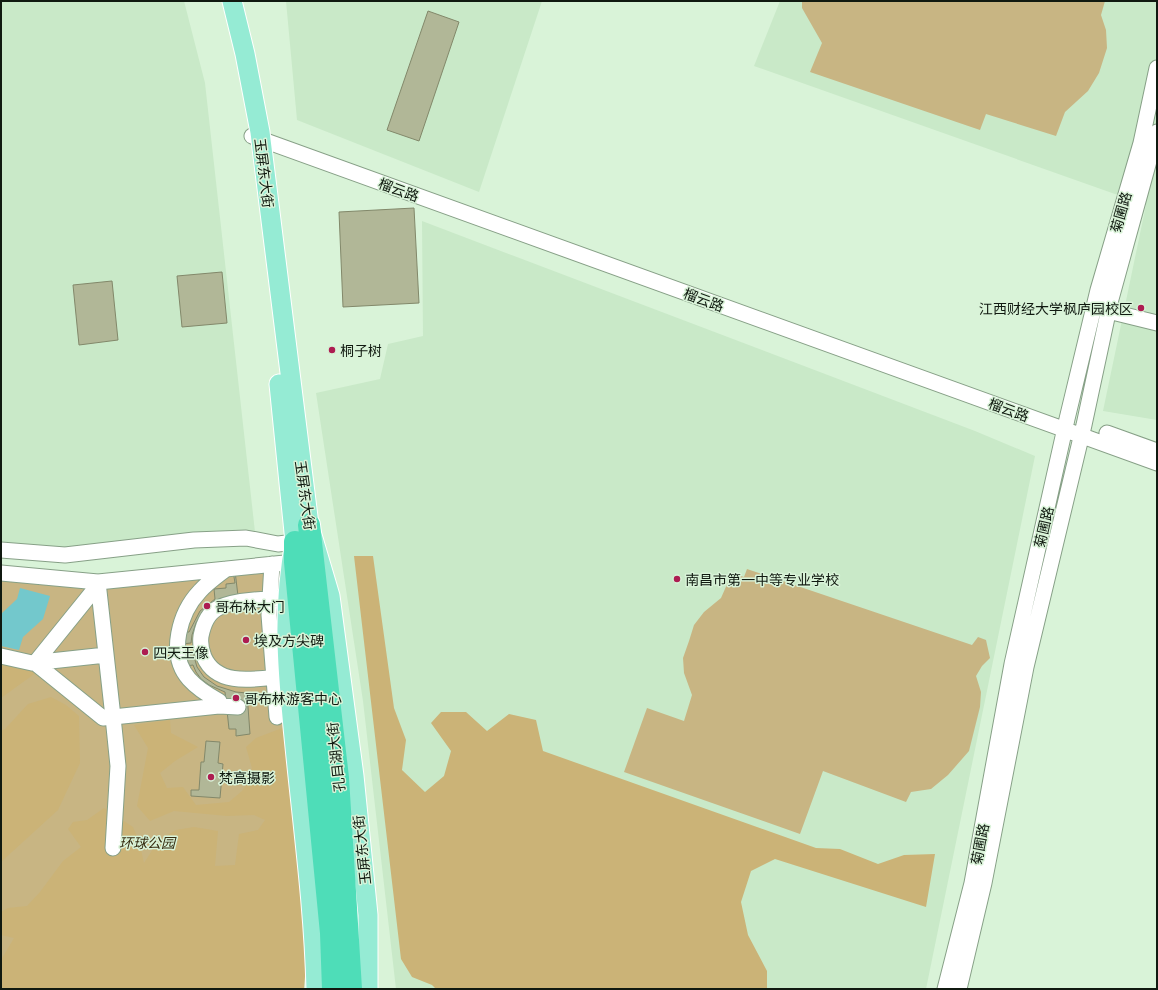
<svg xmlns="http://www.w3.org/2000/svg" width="1158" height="990" font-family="Georgia,'Noto Sans SC',serif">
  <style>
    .built { fill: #c9e9c8 }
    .green { fill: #c8b583 }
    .forest { fill: #cbb377 }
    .water { fill: #73c8cc }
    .building { fill: #b1b797; stroke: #82886a }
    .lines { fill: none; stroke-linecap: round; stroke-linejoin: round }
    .minor-casing { stroke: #87a087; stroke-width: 17 }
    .major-casing { stroke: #fff; stroke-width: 21 }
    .highway-casing { stroke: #fff; stroke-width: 24 }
    .minor { stroke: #fff; stroke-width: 15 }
    .major { stroke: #95ebd4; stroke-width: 19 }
    .highway { stroke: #4eddb8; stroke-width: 22 }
    .poi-dot { fill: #ad1c51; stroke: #d9f3d8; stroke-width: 1.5 }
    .labels { text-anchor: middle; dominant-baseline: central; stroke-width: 3; stroke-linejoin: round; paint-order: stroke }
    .street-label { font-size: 14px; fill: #101910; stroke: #d9f3d8 }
    .poi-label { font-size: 14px; fill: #101910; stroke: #d9f3d8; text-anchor: start }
    .park-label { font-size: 14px; font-style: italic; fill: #372d11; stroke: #d9f3d8 }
  </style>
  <rect width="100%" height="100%" fill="#d9f3d8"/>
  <path class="built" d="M 1,1 L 184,1 L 205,83 L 256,541 L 130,550 L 1,545 Z
    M 286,1 L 542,1 L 479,192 L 297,120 Z
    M 780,1 L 1157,1 L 1157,420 L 1103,411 L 1146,205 L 754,66 Z
    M 422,221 L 975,431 L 1035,456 L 926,989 L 396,989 L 363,701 L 316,393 L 380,379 L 388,344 L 423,336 Z"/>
  <path class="green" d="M 802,1 L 1105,1 L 1101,15 L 1106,30 L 1107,48 L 1099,73 L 1088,91 L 1065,112 L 1056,136 L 986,114 L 980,130 L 810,72 L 822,43 L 802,8 Z
    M 747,569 L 972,645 L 978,637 L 986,640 L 990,658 L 982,666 L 976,676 L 981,692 L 980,707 L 969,751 L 948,775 L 931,789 L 911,792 L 906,802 L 823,771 L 800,834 L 624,772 L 647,708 L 684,721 L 692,695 L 684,673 L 683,658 L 689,641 L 694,625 L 704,612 L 721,598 L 732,573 L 744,577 Z
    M 235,570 L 281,572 L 301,934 L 1,989 L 1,577 Z"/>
  <path class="forest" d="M 354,556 L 373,556 L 394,708 L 406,740 L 402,770 L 425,792 L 444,776 L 451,751 L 431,723 L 441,712 L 466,712 L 487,731 L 509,714 L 536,720 L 543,751 L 816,848 L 840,849 L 878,864 L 904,855 L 935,854 L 926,907 L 775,859 L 751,871 L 741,902 L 748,935 L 767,971 L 767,989 L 436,989 L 432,985 L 412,977 L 401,959 Z
    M 1,662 L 31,669 L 37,672 L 1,698 Z
    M 51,697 L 66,705 L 79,716 L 80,763 L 58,810 L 1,862 L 1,731 L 5,729 L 28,704 Z
    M 170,720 L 171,733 L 198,747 L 175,761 L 160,773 L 167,788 L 183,787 L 196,805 L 229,802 L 242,791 L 249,781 L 252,768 L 246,747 L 256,738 L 290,725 L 310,969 L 305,977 L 304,989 L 1,989 L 1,960 L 14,938 L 1,935 L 1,912 L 8,908 L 27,906 L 40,892 L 63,861 L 81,847 L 68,829 L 73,822 L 87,820 L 104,808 L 133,827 L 139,841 L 144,863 L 158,841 L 176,830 L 194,827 L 218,831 L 215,866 L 235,865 L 239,834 L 258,830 L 265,820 L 254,815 L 227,816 L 174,811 L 150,821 L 137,806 L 148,748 L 134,725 Z"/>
  <path class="water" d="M 20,588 L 50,596 L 43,619 L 23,637 L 19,650 L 1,646 L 1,614 L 17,599 Z"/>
  <path class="building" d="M 428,11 L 459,22 L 419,141 L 387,130 Z
    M 414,208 L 419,303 L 343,307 L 339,212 Z
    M 222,272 L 227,323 L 182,327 L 177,276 Z
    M 112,281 L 118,340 L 79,345 L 73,285 Z
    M 233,571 L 235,571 L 238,596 L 214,602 L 203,612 L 196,623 L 192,635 L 191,643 L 181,644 L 182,632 L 189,632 L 200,611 L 215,599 L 214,589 L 226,588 L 226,584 L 235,583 Z
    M 193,653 L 197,667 L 204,677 L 217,686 L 236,692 L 247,693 L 250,734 L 236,736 L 236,729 L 229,729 L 225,692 L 209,685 L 201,679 L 196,672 L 193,665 L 186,666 L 183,654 Z
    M 206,741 L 220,742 L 218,763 L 223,764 L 220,798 L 191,796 L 191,790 L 199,790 L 201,762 L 204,762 Z"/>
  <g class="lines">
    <g class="minor-casing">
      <path id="minor" d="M 252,136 L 1157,463
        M 1108,311 L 1157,323
        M 1107,433 L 1157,451
        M 1,550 L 65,555 L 194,540 L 246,538 L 278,544 L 295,542
        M 272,564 L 269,615 L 277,717
        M 1,573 L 98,582 L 295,562
        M 98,582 L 113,717 L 219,706 L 238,707
        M 98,585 L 35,663 L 103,718 L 113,717 L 118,766 L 113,848
        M 1,656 L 32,663 L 106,655
        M 287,676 C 260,678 218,689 204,657 C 202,652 200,643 201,636 C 203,626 208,613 218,608 C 235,599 268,599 287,599
        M 219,706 L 219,701 C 208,695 197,688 189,679 C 167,654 180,612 200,591 C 207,583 217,576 226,569
        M 945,989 L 972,883 L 1012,664 L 1067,419 L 1098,290 L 1141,143 L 1157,68
        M 959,989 L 984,883 L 1026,667 L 1084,425 L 1111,299 L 1157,132"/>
    </g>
    <g class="major-casing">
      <path id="major" d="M 232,1 L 245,54 L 260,132 L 309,525 L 330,596 L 354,776 L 368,915 L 368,989
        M 279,384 L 295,542 C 281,611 288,679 295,747 C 303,828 314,908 316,989"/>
    </g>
    <g class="highway-casing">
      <path id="highway" d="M 309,525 L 338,778 L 351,989
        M 295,542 L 295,562 L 331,933 L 333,989"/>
    </g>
    <use href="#minor" class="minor"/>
    <use href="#major" class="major"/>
    <use href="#highway" class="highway"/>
  </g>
  <g class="poi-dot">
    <circle cx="1141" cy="308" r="4"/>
    <circle cx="332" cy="350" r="4"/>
    <circle cx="677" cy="579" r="4"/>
    <circle cx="207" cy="606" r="4"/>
    <circle cx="246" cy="640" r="4"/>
    <circle cx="145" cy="652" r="4"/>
    <circle cx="236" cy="698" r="4"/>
    <circle cx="211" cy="777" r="4"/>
  </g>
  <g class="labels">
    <g class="street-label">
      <text transform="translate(265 173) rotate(83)">玉屏东大街</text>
      <text transform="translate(399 189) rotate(20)">榴云路</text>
      <text transform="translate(1120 212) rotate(-74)">菊圃路</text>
      <text transform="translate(704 299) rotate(20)">榴云路</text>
      <text transform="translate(1009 409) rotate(20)">榴云路</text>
      <text transform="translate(306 495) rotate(82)">玉屏东大街</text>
      <text transform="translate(1043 527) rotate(-77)">菊圃路</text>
      <text transform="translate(335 757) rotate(-96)">孔目湖大街</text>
      <text transform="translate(979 844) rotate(-79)">菊圃路</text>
      <text transform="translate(361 850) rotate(-96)">玉屏东大街</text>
    </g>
    <g class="poi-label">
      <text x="1133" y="308" text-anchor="end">江西财经大学枫庐园校区</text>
      <text x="340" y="350">桐子树</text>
      <text x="685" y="579">南昌市第一中等专业学校</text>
      <text x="215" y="606">哥布林大门</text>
      <text x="254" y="640">埃及方尖碑</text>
      <text x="153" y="652">四天王像</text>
      <text x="244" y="698">哥布林游客中心</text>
      <text x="219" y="777">梵高摄影</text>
    </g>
    <g class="park-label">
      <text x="147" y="842">环球公园</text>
    </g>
  </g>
  <rect width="1158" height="990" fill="none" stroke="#101910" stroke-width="4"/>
</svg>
